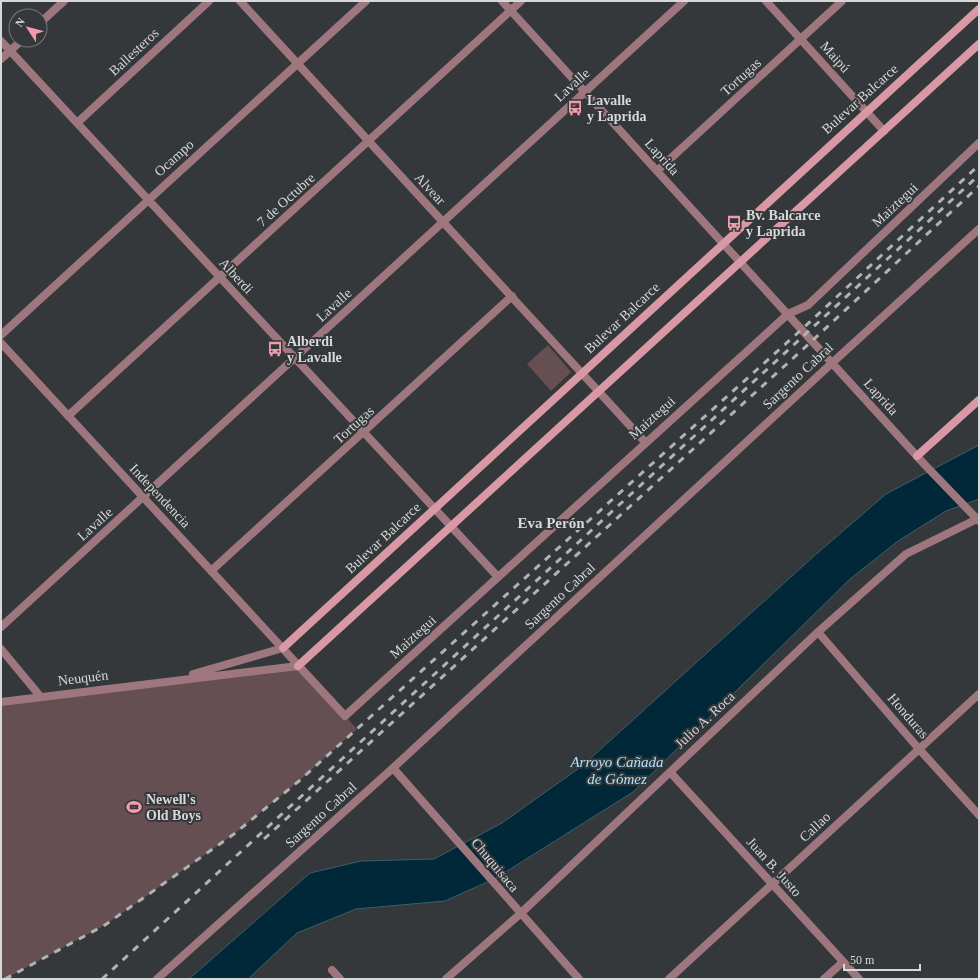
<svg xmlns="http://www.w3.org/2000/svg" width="980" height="980" font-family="Georgia,serif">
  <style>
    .green { fill: #664f53 }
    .water { fill: #002839; stroke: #405d69 }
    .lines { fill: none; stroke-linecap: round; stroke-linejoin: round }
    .street { stroke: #9e767e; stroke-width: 8 }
    .secondary { stroke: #d898a6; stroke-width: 8 }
    .rail { stroke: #b0b3b4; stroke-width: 3; stroke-dasharray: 7 7; stroke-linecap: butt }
    .labels { text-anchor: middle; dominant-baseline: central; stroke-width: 4; stroke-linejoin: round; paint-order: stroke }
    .street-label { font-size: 14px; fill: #d6d8d9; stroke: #34383a }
    .poi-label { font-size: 14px; font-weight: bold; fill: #d6d8d9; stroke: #34383a; text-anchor: start }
    .neighbourhood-label { font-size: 15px; font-weight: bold; fill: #d6d8d9; stroke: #34383a }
    .water-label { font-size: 15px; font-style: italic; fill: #ade2fe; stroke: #34383a }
  </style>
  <rect width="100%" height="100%" fill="#34383a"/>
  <path class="green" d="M 548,345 L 571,372 L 551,391 L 527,364 Z
    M 298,666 L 357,729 L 299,781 L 234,834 L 168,881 L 105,925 L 5,979 L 1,979 L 1,702 Z"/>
  <path class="water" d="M 979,445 L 979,499 L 946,511 L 898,541 L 850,579 L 633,792 L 496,878 L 445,901 L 356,909 L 297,933 L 248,979 L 189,979 L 310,873 L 361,861 L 434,859 L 502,823 L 582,766 L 814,556 L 886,494 Z"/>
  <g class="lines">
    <path class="street" d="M 240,1 L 645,442
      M 502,1 L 925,465 L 979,521
      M 766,1 L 884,131
      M 40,23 L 64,1
      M 1,41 L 498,577
      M 1,59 L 22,40
      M 77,123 L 209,1
      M 657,171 L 842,1
      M 1,335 L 366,1
      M 1,343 L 345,716 L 788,314 L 808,305 L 979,143
      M 68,416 L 521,1
      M 211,571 L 512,296
      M 1,627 L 684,1
      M 818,632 L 919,749 L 979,815
      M 1,649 L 40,696
      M 193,674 L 283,648
      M 1,702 L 298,666
      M 393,768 L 579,979
      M 670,772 L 859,979
      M 332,970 L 340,979
      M 157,979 L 393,768 L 832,363 L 979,229
      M 446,979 L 520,914 L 818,632 L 906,554 L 979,518
      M 669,979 L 979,694
      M 824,979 L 843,962"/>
    <path class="secondary" d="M 917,456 L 979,400
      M 283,648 L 979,9
      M 298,666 L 979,44"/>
    <path class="rail" d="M 264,839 L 812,341 L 979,186
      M 5,979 L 105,925 L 234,834 L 299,781 L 801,330 L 979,165
      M 102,979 L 979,175"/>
  </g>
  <defs>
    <g id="bus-bare" transform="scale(1.2)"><path d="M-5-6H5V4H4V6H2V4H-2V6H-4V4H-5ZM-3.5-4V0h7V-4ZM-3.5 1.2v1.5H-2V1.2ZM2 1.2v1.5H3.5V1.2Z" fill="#f29aae" stroke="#34383a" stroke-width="2.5" paint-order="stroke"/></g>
    <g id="stadium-bare" transform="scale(1.2)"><path d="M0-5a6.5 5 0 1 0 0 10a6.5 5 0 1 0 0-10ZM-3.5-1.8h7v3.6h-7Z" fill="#f29aae" stroke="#34383a" stroke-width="2.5" paint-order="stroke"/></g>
  </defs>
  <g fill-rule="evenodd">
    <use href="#bus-bare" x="575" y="108"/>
    <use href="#bus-bare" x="734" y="223"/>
    <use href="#bus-bare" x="275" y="349"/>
    <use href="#stadium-bare" x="134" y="807"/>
  </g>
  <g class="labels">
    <g class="street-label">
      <text transform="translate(134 52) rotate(-43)">Ballesteros</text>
      <text transform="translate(835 57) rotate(48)">Maipú</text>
      <text transform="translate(741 77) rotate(-42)">Tortugas</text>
      <text transform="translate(572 85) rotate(-42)">Lavalle</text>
      <text transform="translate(860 99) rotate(-42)">Bulevar Balcarce</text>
      <text transform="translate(662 157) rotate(48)">Laprida</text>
      <text transform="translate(174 158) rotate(-42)">Ocampo</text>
      <text transform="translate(430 189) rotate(47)">Alvear</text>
      <text transform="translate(286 200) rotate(-42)">7 de Octubre</text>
      <text transform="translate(895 205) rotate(-43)">Maiztegui</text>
      <text transform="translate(236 276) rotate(47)">Alberdi</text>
      <text transform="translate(334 305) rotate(-42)">Lavalle</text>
      <text transform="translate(622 318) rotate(-43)">Bulevar Balcarce</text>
      <text transform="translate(798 376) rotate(-43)">Sargento Cabral</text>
      <text transform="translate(881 397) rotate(48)">Laprida</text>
      <text transform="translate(652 418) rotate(-42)">Maiztegui</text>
      <text transform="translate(354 425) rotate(-42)">Tortugas</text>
      <text transform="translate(160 496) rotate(47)">Independencia</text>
      <text transform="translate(95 524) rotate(-42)">Lavalle</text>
      <text transform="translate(383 538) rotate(-43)">Bulevar Balcarce</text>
      <text transform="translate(560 596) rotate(-43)">Sargento Cabral</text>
      <text transform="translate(413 637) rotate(-42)">Maiztegui</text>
      <text transform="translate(83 678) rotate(-7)">Neuquén</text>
      <text transform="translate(908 716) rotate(49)">Honduras</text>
      <text transform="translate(705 720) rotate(-43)">Julio A. Roca</text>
      <text transform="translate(321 815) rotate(-42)">Sargento Cabral</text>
      <text transform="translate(815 827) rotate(-43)">Callao</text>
      <text transform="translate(495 865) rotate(50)">Chuquisaca</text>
      <text transform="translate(774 867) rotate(48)">Juan B. Justo</text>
    </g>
    <g class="poi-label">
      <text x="587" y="100">Lavalle<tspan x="587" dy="16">y Laprida</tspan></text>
      <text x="746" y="215">Bv. Balcarce<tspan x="746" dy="16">y Laprida</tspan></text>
      <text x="287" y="341">Alberdi<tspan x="287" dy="16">y Lavalle</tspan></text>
      <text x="146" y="799">Newell's<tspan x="146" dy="16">Old Boys</tspan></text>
    </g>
    <g class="neighbourhood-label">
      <text x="551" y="523">Eva Perón</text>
    </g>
    <g class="water-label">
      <text x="617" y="762">Arroyo Cañada<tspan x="617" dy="17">de Gómez</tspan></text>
    </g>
  </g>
  <rect width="980" height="980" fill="none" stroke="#d6d8d9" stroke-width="4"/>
  <g transform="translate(28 28) rotate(306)"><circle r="19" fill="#34383a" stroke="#75787a"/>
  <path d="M0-3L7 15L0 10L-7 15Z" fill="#f29aae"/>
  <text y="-6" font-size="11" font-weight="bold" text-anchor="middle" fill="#d6d8d9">N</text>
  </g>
  <path d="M844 964v6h76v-6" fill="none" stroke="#d6d8d9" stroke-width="2"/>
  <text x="850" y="964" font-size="12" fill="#d6d8d9" stroke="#34383a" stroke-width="3" paint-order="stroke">50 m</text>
</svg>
